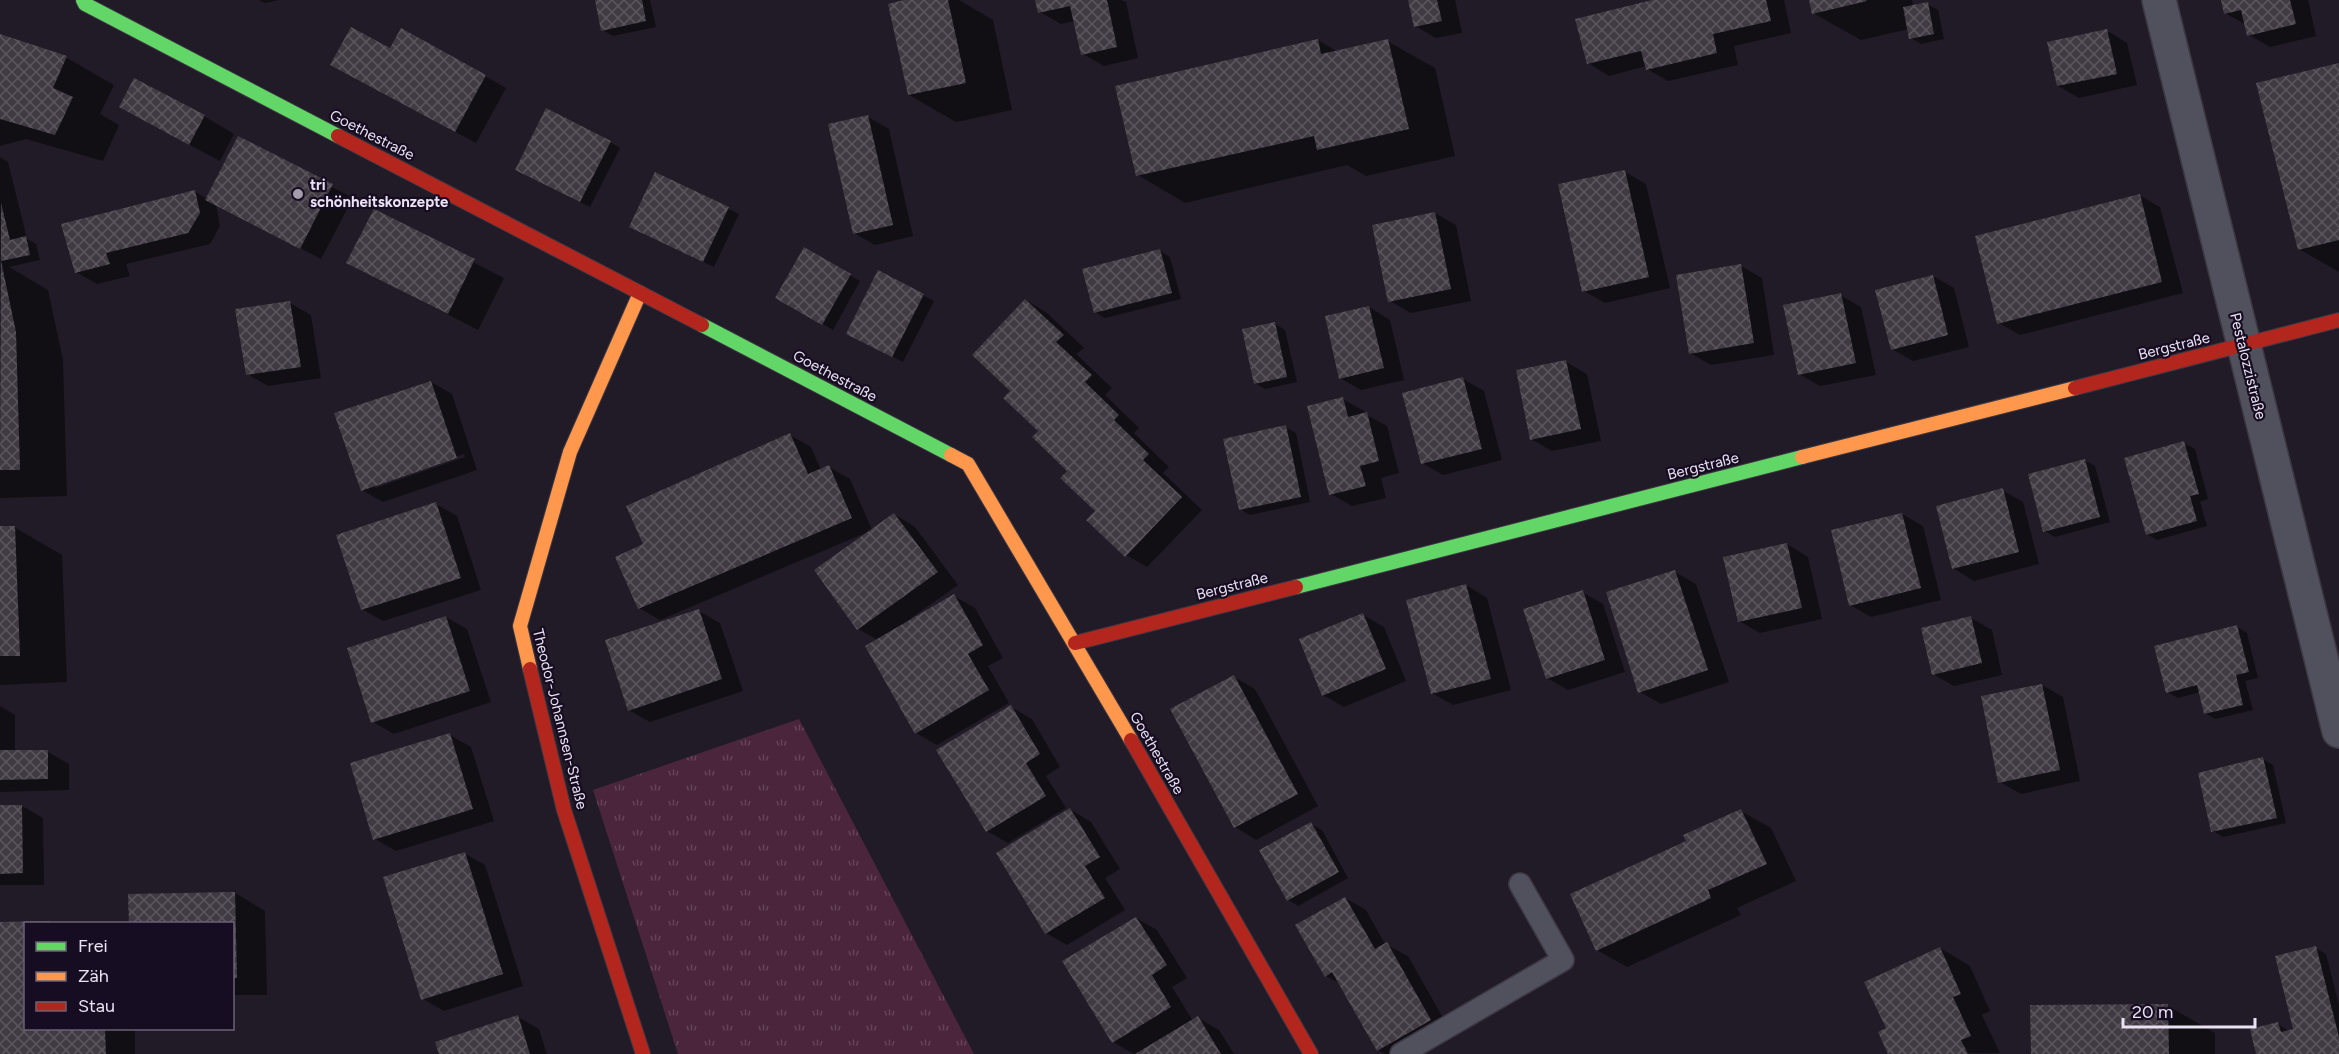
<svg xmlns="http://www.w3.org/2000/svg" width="2339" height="1054" font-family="Figtree,sans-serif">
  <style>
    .grass { fill: url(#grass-tufts) }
    .shadow { fill: #0007; fill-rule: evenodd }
    .building { fill: url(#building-cross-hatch) }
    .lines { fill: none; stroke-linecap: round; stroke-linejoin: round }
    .lane-casing { stroke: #3d3843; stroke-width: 24 }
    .street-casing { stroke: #3d3843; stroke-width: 36 }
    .fast-casing { stroke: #3d3843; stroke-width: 16 }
    .slow-casing { stroke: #3d3843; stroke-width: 16 }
    .jam-casing { stroke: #3d3843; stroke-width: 16 }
    .lane { stroke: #51515d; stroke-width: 21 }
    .street { stroke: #51515d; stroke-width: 33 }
    .fast { stroke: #63d668; stroke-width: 14 }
    .slow { stroke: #ff974d; stroke-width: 14 }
    .jam { stroke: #b3261e; stroke-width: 14 }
    .poi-dot { fill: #a39cab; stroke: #170d22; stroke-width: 2 }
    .labels { text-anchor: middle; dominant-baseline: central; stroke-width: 4.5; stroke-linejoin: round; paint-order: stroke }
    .street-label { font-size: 15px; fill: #e9e2f2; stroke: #170d22 }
    .poi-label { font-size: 15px; font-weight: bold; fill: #e9e2f2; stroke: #170d22; text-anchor: start }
  </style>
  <defs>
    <pattern id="grass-tufts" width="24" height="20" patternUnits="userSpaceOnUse" patternTransform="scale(1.5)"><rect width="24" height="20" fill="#4b253b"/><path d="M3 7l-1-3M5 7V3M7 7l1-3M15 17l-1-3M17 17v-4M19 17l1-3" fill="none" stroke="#654458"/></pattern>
    <pattern id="building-cross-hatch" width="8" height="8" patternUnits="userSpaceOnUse" patternTransform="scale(1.5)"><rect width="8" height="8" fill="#403a43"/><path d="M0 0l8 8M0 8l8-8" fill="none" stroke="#5c565f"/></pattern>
  </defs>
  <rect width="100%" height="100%" fill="#211b27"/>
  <path class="grass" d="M 799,719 L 974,1054 L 678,1054 L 593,790 Z"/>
  <path class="shadow" d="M 259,0 L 279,0 L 265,3 Z
    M 596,0 L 650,0 L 656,27 L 613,36 L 603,30 Z
    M 911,0 L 959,0 L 993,20 L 1012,110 L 956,122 L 909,95 Z
    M 1037,0 L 1121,0 L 1126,2 L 1138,58 L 1104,66 L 1083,54 L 1075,21 L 1061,24 L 1040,12 Z
    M 1409,0 L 1455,0 L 1462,33 L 1436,38 L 1415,26 Z
    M 1661,0 L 1784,0 L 1791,33 L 1734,46 L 1738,65 L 1668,81 L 1647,69 L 1646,66 L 1609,76 L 1588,63 Z
    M 1810,0 L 1912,0 L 1913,7 L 1927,4 L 1938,10 L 1944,39 L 1921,44 L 1911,38 L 1909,29 L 1861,40 L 1813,13 Z
    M 2222,0 L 2308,0 L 2316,36 L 2270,47 L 2249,35 L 2246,25 L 2225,13 Z
    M 2106,30 L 2127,43 L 2137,85 L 2079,98 L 2058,86 Z
    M 0,36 L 67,58 L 114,85 L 100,114 L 119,125 L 103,161 L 26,139 L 0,146 Z
    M 1318,40 L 1338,52 L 1387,41 L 1435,68 L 1455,156 L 1366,176 L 1347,165 L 1185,203 L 1138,175 Z
    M 390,50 L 485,76 L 506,88 L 476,143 L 392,98 Z
    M 2339,64 L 2339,272 L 2299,249 Z
    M 204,116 L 234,134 L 220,161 L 150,124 Z
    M 868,117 L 889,129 L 913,236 L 875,245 L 854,233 Z
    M 239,138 L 353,198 L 321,259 L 216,204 L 220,226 L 210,244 L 126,264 L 130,276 L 97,284 L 76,272 L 194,191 L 207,199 Z
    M 610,142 L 620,148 L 590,207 L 527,176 Z
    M 0,157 L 8,162 L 27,239 L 36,244 L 40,260 L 9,267 L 48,290 L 63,360 L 67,496 L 0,498 Z
    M 1625,172 L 1646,184 L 1670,288 L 1605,303 L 1584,291 Z
    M 656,174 L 739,214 L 714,267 L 641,233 Z
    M 2139,195 L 2160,207 L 2183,293 L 2020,335 L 1999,323 Z
    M 374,211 L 504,278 L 478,330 L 348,263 Z
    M 1435,213 L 1456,225 L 1471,301 L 1411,313 L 1390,301 Z
    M 805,249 L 860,281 L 833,330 L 777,297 Z
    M 1160,251 L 1170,257 L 1181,299 L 1105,318 L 1095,312 Z
    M 1741,266 L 1762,278 L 1774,355 L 1711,365 L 1690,353 Z
    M 878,272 L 934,301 L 903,362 L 858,339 Z
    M 1933,276 L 1954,288 L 1969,347 L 1913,361 L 1892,349 Z
    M 1840,295 L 1861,307 L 1876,375 L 1820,386 L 1799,374 Z
    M 1026,300 L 1047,313 L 1084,348 L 1076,354 L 1112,388 L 1105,395 L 1139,428 L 1134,433 L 1169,467 L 1163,473 L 1202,510 L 1147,567 L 1126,555 L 1012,391 Z
    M 290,303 L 311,315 L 321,378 L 268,386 L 247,374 Z
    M 1369,307 L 1390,320 L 1404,380 L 1361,390 L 1340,378 Z
    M 1275,324 L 1285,330 L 1297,382 L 1265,389 L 1255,383 Z
    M 1566,362 L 1587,374 L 1601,441 L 1552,451 L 1531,439 Z
    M 1463,379 L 1484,391 L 1502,460 L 1443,475 L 1422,463 Z
    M 431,382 L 452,394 L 477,470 L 383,502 L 362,490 ZM 464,454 L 465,457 L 375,488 L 375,484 Z
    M 1343,399 L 1364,411 L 1365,414 L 1387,426 L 1399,473 L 1381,478 L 1386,498 L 1352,506 L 1331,494 Z
    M 1286,427 L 1296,433 L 1310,502 L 1250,515 L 1240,509 Z
    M 790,435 L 811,447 L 821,470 L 829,467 L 850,479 L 872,530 L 894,514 L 915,527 L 958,585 L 911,618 L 912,620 L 954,596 L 975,608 L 1003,658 L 988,666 L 1009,703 L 937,745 L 916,733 L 878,640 L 858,629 L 868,532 L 660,620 L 639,608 L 645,545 Z
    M 2184,443 L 2195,449 L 2208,499 L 2200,502 L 2207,526 L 2157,540 L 2147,534 Z
    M 2084,460 L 2095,466 L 2110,522 L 2055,537 L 2045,531 Z
    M 2002,490 L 2023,502 L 2039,564 L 1974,581 L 1953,568 Z
    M 436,504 L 457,516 L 481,590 L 383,621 L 362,609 Z
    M 1902,514 L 1923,526 L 1941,600 L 1871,617 L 1850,605 Z
    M 14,527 L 62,555 L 67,682 L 0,685 L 0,528 Z
    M 1787,544 L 1808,557 L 1822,619 L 1760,633 L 1739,621 Z
    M 1675,572 L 1696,584 L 1729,682 L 1661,704 L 1640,692 Z
    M 1466,585 L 1487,598 L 1511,690 L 1453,705 L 1432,693 Z
    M 1582,592 L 1603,604 L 1625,672 L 1568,690 L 1547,678 Z
    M 699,611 L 720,623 L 743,691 L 650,722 L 629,710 Z
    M 1363,615 L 1384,627 L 1406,681 L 1344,707 L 1323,695 Z
    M 446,617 L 467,629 L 491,702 L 394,734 L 373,722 Z
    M 1971,618 L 1992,630 L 2002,675 L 1954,686 L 1933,674 Z
    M 2237,627 L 2247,633 L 2258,678 L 2245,681 L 2253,710 L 2215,719 L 2205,713 L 2200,692 L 2178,698 L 2167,692 Z
    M 1234,677 L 1255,689 L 1318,806 L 1256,840 L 1235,827 Z
    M 2042,685 L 2063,697 L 2080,781 L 2021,794 L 2000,782 Z
    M 0,706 L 15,715 L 15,752 L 48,752 L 69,764 L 69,790 L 0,792 Z
    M 1011,707 L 1032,719 L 1060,767 L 1046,776 L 1066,808 L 1008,843 L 987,831 Z
    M 450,735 L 471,747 L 494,821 L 396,851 L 375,839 Z
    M 2263,759 L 2273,765 L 2286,823 L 2223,837 L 2213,831 Z
    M 0,806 L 22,806 L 43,818 L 44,885 L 0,885 Z
    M 1070,809 L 1091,822 L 1120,869 L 1105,878 L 1125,910 L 1067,945 L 1046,933 L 998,853 Z
    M 1741,811 L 1771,828 L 1796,881 L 1737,908 L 1741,915 L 1627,967 L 1597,950 L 1688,842 Z
    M 1311,824 L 1322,830 L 1348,878 L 1298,906 L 1288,900 Z
    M 464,853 L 485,865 L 523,986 L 444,1011 L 423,999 Z
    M 235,893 L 265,911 L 267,995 L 232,995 L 232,924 L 129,896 Z
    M 1345,898 L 1366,910 L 1385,944 L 1408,956 L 1451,1032 L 1413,1054 L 1385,1054 L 1378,1050 L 1341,984 L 1326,976 Z
    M 1136,918 L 1157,930 L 1187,978 L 1172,987 L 1193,1021 L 1198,1018 L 1219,1030 L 1234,1054 L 1134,1054 L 1113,1042 Z
    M 50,922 L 52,924 L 26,924 L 26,1028 L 135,1028 L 135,1054 L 0,1054 L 0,923 Z
    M 1940,948 L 1970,966 L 1990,1011 L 1982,1015 L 2000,1053 L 1890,1054 L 1888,1029 Z
    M 2316,948 L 2326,954 L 2339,1005 L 2339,1054 L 2258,1054 L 2278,1024 L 2289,1031 L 2295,1030 Z
    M 2168,1006 L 2215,1033 L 2215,1054 L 2032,1054 Z
    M 518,1017 L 539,1029 L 547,1054 L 440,1054 Z"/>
  <path class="building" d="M 595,0 L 642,0 L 646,21 L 601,31 Z
    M 904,0 L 948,0 L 966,83 L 908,95 L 888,4 Z
    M 1035,0 L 1107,0 L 1117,47 L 1081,55 L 1070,6 L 1038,13 Z
    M 1408,0 L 1437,0 L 1442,21 L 1414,27 Z
    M 1652,0 L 1766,0 L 1771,21 L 1713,34 L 1717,53 L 1646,70 L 1641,51 L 1587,64 L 1575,19 Z
    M 1809,0 L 1866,0 L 1867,1 L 1812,14 Z
    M 2221,0 L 2290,0 L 2296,24 L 2247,36 L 2241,10 L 2224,14 Z
    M 1928,2 L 1934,34 L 1909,39 L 1903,7 Z
    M 351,27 L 390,48 L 401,28 L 486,75 L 455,132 L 330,65 Z
    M 2107,29 L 2117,74 L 2057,86 L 2047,42 Z
    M 0,34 L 67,56 L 53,88 L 73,97 L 55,135 L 0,119 Z
    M 1318,39 L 1321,54 L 1388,39 L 1409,129 L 1317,150 L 1314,136 L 1136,176 L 1115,86 Z
    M 2339,63 L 2339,240 L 2298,250 L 2256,83 Z
    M 134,78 L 205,115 L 189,145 L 119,107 Z
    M 546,108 L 611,141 L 580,202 L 515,170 Z
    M 868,115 L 893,225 L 853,234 L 828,124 Z
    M 238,136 L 333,184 L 300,249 L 205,200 Z
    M 1625,170 L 1649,277 L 1582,292 L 1558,184 Z
    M 655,172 L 729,207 L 703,262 L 629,227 Z
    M 195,190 L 200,213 L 188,233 L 106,253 L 110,264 L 75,273 L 61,224 Z
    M 2140,194 L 2162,282 L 1997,324 L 1975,236 Z
    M 1,203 L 10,240 L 26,236 L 30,255 L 1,261 L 16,332 L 20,470 L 0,470 Z
    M 374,209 L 475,259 L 448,314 L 346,263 Z
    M 1435,212 L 1451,289 L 1388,302 L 1372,225 Z
    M 804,247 L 851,274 L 822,325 L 775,298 Z
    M 1160,249 L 1172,293 L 1094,313 L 1082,269 Z
    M 1741,264 L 1754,343 L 1689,354 L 1676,275 Z
    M 878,270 L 924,294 L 892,357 L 846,334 Z
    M 1933,275 L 1948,335 L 1891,350 L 1875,290 Z
    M 1841,293 L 1856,363 L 1798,375 L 1783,305 Z
    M 1025,299 L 1064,335 L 1056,342 L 1092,375 L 1085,382 L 1119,415 L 1114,420 L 1149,454 L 1143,460 L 1182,497 L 1125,557 L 1086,520 L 1095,511 L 1060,478 L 1067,471 L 1032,437 L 1038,431 L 1003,398 L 1010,391 L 972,355 Z
    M 290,301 L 301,367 L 246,375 L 235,309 Z
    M 1369,306 L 1384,368 L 1339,379 L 1325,316 Z
    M 1275,322 L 1287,377 L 1254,384 L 1242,329 Z
    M 1566,360 L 1581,429 L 1530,440 L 1516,370 Z
    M 1463,377 L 1482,449 L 1421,464 L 1402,393 Z
    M 431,381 L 457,458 L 361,491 L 334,413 Z
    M 1343,397 L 1348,417 L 1367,412 L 1379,461 L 1360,466 L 1366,486 L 1329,495 L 1307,406 Z
    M 1286,425 L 1301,497 L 1239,510 L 1223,439 Z
    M 790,433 L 808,474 L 829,465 L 852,518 L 638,609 L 615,557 L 643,544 L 626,506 Z
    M 2184,441 L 2199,494 L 2190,496 L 2197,521 L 2146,535 L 2124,458 Z
    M 2085,459 L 2100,517 L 2043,532 L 2028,474 Z
    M 2003,488 L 2019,552 L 1952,569 L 1936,506 Z
    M 436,502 L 461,578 L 361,610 L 336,535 Z
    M 894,513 L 938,572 L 857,630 L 814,570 Z
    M 1902,513 L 1921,588 L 1849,606 L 1831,530 Z
    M 0,526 L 15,526 L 20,656 L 0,656 Z
    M 1787,543 L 1802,608 L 1738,622 L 1723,557 Z
    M 1675,570 L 1708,670 L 1638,693 L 1606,592 Z
    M 1466,584 L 1491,679 L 1431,694 L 1406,600 Z
    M 1583,590 L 1605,660 L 1546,679 L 1523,609 Z
    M 954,594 L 983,645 L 968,654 L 989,690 L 915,734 L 865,646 Z
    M 699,609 L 722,679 L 628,711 L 605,640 Z
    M 1363,613 L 1386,669 L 1322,696 L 1299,639 Z
    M 446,616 L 470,691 L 371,723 L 347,648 Z
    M 1971,616 L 1982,663 L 1932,675 L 1921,628 Z
    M 2237,625 L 2249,672 L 2236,675 L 2243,705 L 2204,714 L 2197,685 L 2166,693 L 2154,646 Z
    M 1234,675 L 1298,794 L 1234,828 L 1170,709 Z
    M 2042,684 L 2060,770 L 1998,783 L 1981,696 Z
    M 1011,705 L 1040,754 L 1026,763 L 1046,796 L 986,832 L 936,750 Z
    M 450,733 L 473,809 L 373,840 L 350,763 Z
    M 0,750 L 48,750 L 48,779 L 0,780 Z
    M 2263,757 L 2277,818 L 2211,832 L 2198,773 Z
    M 0,805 L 22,805 L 23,873 L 0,874 Z
    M 1070,808 L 1100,857 L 1085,866 L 1105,898 L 1045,934 L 996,853 Z
    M 1741,809 L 1767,864 L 1708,890 L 1711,898 L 1596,951 L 1570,894 L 1686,841 L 1683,835 Z
    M 1311,822 L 1339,872 L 1287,901 L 1259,850 Z
    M 465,852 L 503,974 L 421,1000 L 383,877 Z
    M 235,892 L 237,978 L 232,978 L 232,924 L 129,924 L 128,894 Z
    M 1345,897 L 1375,949 L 1387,942 L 1431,1020 L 1377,1051 L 1332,972 L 1325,977 L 1295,925 Z
    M 1136,917 L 1167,965 L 1152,975 L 1171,1007 L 1112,1043 L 1062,961 Z
    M 50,921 L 50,924 L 26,924 L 26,1028 L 105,1028 L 106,1054 L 0,1054 L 0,922 Z
    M 2316,946 L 2339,1037 L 2339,1054 L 2256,1054 L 2250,1029 L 2278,1022 L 2281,1032 L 2293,1029 L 2275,956 Z
    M 1940,947 L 1961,994 L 1953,997 L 1971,1036 L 1961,1040 L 1968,1054 L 1888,1054 L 1878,1032 L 1886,1028 L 1864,982 Z
    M 2168,1004 L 2169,1054 L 2031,1054 L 2030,1005 Z
    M 518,1015 L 530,1054 L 439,1054 L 435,1042 Z
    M 1198,1016 L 1221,1054 L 1135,1054 Z"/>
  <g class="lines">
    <g class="lane-casing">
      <path id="lane" d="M 1401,1054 L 1563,960 L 1520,884"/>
    </g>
    <g class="street-casing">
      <path id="street" d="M 2159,0 L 2339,731"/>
    </g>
    <g class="fast-casing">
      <path id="fast" d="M 83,0 L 85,4 L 338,136
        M 702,325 L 951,455
        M 1296,587 L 1802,457"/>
    </g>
    <g class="slow-casing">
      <path id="slow" d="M 951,455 L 968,464 L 1131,740
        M 1802,457 L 2075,388
        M 530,669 L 520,626 L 570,452 L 640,293"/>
    </g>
    <g class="jam-casing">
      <path id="jam" d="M 338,136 L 702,325
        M 2075,388 L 2339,320
        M 1075,643 L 1296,587
        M 530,669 L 564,810 L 643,1054
        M 1131,740 L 1311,1054"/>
    </g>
    <use href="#lane" class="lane"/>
    <use href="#street" class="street"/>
    <use href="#fast" class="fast"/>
    <use href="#slow" class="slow"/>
    <use href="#jam" class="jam"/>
  </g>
  <circle class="poi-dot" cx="298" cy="194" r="6"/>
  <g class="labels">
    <g class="street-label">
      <text transform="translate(372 135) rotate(27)">Goethestraße</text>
      <text transform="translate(2174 346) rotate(-14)">Bergstraße</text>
      <text transform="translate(2248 366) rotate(76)">Pestalozzistraße</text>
      <text transform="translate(835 376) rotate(28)">Goethestraße</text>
      <text transform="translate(1703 466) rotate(-14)">Bergstraße</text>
      <text transform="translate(1232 586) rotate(-14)">Bergstraße</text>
      <text transform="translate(560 719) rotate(76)">Theodor-Johannsen-Straße</text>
      <text transform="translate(1157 753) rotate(60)">Goethestraße</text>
    </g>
    <g class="poi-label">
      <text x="310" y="185">tri<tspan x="310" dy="17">schönheitskonzepte</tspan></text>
    </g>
  </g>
  <rect x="24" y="922" width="210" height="108" fill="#170d22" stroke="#6b6275" stroke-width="1.5"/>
  <rect x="36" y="942" width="30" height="9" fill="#63d668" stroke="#6b6275" stroke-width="1.5"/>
  <text x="78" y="952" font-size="18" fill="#e9e2f2">Frei</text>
  <rect x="36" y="972" width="30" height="9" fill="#ff974d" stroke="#6b6275" stroke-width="1.5"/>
  <text x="78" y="982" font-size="18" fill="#e9e2f2">Zäh</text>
  <rect x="36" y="1002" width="30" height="9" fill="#b3261e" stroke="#6b6275" stroke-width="1.5"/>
  <text x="78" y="1012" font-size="18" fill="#e9e2f2">Stau</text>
  <path d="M2123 1018v9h132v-9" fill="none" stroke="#e9e2f2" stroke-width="3"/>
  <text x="2132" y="1018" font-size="18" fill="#e9e2f2" stroke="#170d22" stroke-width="4.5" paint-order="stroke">20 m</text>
</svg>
